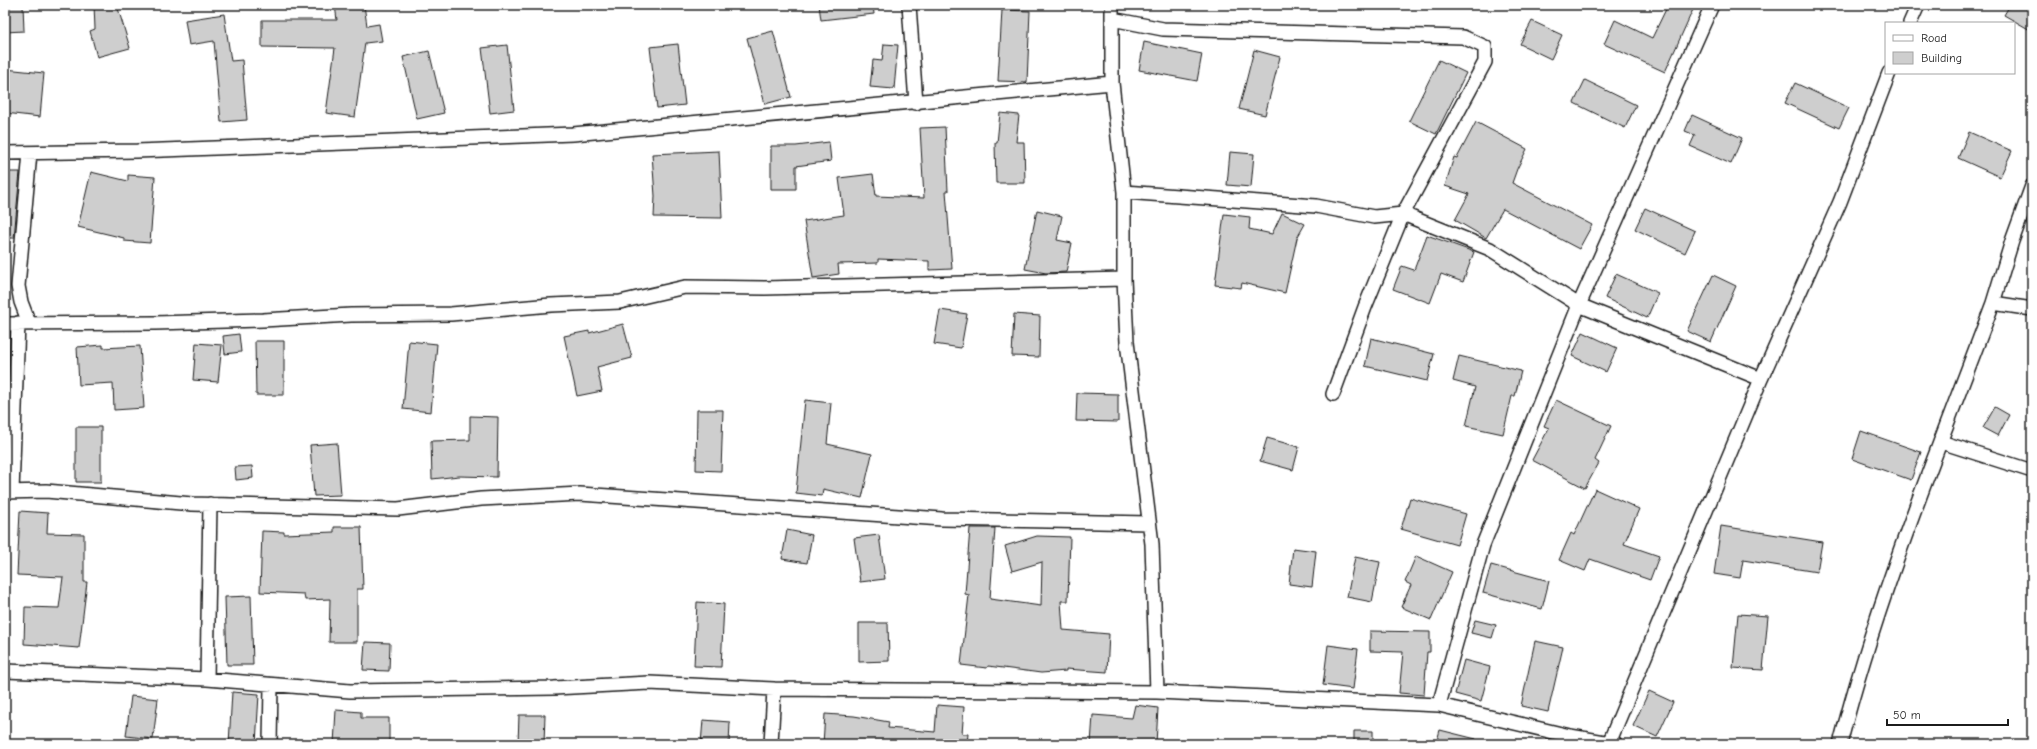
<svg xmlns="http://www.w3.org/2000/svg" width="2037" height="749" font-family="'Comic Neue',sans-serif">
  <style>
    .building { fill: #cecece; stroke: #1c1c1c }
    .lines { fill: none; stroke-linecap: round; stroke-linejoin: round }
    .street-casing { stroke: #1c1c1c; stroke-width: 16 }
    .street { stroke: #fff; stroke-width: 13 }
  </style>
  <rect width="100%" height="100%" fill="#fff"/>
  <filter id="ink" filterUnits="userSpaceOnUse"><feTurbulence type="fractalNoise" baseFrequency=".025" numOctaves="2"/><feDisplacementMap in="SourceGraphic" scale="8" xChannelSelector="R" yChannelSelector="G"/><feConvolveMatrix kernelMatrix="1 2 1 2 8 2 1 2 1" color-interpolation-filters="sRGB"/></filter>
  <g filter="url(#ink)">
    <path class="building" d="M 5,5 L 23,5 L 24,31 L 5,32 Z
      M 94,5 L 117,5 L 130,48 L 97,57 L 90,31 L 95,29 Z
      M 335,5 L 364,5 L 367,26 L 379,24 L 382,41 L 365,43 L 355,117 L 326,113 L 335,48 L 262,47 L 262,20 L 337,20 Z
      M 819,5 L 873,5 L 874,14 L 821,20 Z
      M 1668,5 L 1695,5 L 1665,72 L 1604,44 L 1615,20 L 1652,38 Z
      M 2010,5 L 2032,5 L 2032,31 L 2004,15 Z
      M 1002,10 L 1030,11 L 1027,82 L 998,81 Z
      M 224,14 L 231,61 L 242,60 L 247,120 L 221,122 L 214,41 L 189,45 L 185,20 Z
      M 1532,21 L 1562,35 L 1551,59 L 1520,44 Z
      M 773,31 L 791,97 L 765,104 L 747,38 Z
      M 1144,42 L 1202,54 L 1197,81 L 1139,70 Z
      M 678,44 L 685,105 L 657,108 L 650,47 Z
      M 884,44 L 898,45 L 894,89 L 870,87 L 873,60 L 882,61 Z
      M 507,45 L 514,110 L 490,113 L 482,48 Z
      M 1254,50 L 1280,57 L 1265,115 L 1239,109 Z
      M 429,51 L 444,113 L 417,119 L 403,57 Z
      M 1439,60 L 1466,73 L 1436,134 L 1409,121 Z
      M 5,69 L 44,73 L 40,117 L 5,113 Z
      M 1585,80 L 1636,105 L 1625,128 L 1574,103 Z
      M 1795,83 L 1849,108 L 1839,128 L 1785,103 Z
      M 1000,113 L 1019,115 L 1016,142 L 1024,142 L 1025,183 L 996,183 L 995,143 L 997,143 Z
      M 1692,115 L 1742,138 L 1731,164 L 1690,146 L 1695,135 L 1685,131 Z
      M 1476,122 L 1527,149 L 1517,169 L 1512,183 L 1592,225 L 1579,249 L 1503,209 L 1486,238 L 1455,220 L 1469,194 L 1445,186 L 1454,157 L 1457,158 Z
      M 945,127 L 948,191 L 946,191 L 952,269 L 929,270 L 929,261 L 878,259 L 878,263 L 838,264 L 839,274 L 813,278 L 804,221 L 844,215 L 839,178 L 873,174 L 876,196 L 924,198 L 920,128 Z
      M 1969,132 L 2012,151 L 2000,177 L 1958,158 Z
      M 829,142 L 831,161 L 796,166 L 796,189 L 771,189 L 771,146 L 796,146 Z
      M 719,151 L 722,218 L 654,217 L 655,196 L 652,154 Z
      M 1230,152 L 1254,154 L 1251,187 L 1227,185 Z
      M 5,172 L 20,172 L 14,238 L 5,238 Z
      M 91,172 L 128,181 L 128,175 L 155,177 L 150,243 L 124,241 L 124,238 L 78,227 Z
      M 1645,208 L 1695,231 L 1685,253 L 1635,229 Z
      M 1037,210 L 1062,216 L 1057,240 L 1072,243 L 1066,272 L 1046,273 L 1025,269 Z
      M 1282,213 L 1305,224 L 1297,238 L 1285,293 L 1242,283 L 1241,288 L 1215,285 L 1224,214 L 1250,217 L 1249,229 L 1272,234 Z
      M 1427,235 L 1474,252 L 1463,282 L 1441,274 L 1430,303 L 1393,289 L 1402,266 L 1414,270 Z
      M 1616,274 L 1658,293 L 1647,318 L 1605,298 Z
      M 1713,275 L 1736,286 L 1711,342 L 1687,331 Z
      M 940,310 L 967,314 L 961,348 L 934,344 Z
      M 1014,314 L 1040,316 L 1039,357 L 1012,356 Z
      M 623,324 L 632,358 L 597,367 L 602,391 L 577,396 L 564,336 L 589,331 L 589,333 Z
      M 1583,332 L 1617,348 L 1606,372 L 1572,356 Z
      M 239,334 L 241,352 L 225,354 L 223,336 Z
      M 1371,338 L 1434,354 L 1427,381 L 1365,366 Z
      M 255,341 L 284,341 L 284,395 L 256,395 Z
      M 409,341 L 437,344 L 431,412 L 403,409 Z
      M 196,343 L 222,345 L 218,382 L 193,380 Z
      M 103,345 L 103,348 L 140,346 L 144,408 L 114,410 L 113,383 L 79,385 L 77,347 Z
      M 1459,356 L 1521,371 L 1515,396 L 1512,396 L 1503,434 L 1466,426 L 1475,387 L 1453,381 Z
      M 1077,393 L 1118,394 L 1118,422 L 1076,421 Z
      M 805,400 L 831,403 L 827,444 L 872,454 L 862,498 L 823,489 L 822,496 L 796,493 Z
      M 1556,400 L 1611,426 L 1595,460 L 1599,463 L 1585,488 L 1532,460 L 1549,428 L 1544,426 Z
      M 1995,407 L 2009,415 L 1998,436 L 1983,428 Z
      M 697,410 L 723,410 L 721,471 L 696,470 Z
      M 470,416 L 498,417 L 497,477 L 459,476 L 432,479 L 431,441 L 470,440 Z
      M 76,427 L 101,427 L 101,482 L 76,482 Z
      M 1861,431 L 1921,452 L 1911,480 L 1852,459 Z
      M 1267,438 L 1299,447 L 1293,470 L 1260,461 Z
      M 337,443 L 341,495 L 314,496 L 310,445 Z
      M 252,466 L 253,478 L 236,480 L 235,467 Z
      M 1595,489 L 1639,509 L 1624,544 L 1659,556 L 1650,580 L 1590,559 L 1585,571 L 1559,560 L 1571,533 L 1574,535 Z
      M 1410,498 L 1466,514 L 1457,545 L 1401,529 Z
      M 20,511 L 48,513 L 47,533 L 84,534 L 84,582 L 87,582 L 79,648 L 24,644 L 25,607 L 59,608 L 63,577 L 17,575 Z
      M 1721,526 L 1822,542 L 1817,572 L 1743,560 L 1740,578 L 1714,574 Z
      M 334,527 L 361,527 L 363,589 L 357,589 L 357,642 L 329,642 L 330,599 L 305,600 L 304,594 L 260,592 L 262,531 L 284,532 L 284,534 L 334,532 Z
      M 970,528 L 995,528 L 990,599 L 1041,606 L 1042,562 L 1012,571 L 1005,546 L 1037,536 L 1070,537 L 1068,601 L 1061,601 L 1063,630 L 1109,634 L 1107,672 L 1066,669 L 1066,671 L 1041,673 L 988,666 L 987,668 L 961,665 L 969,595 L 965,594 Z
      M 787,530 L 812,535 L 807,563 L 782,559 Z
      M 879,535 L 885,579 L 860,582 L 854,538 Z
      M 1293,548 L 1316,551 L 1312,587 L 1289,584 Z
      M 1416,556 L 1452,572 L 1431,620 L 1401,607 L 1411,585 L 1405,582 Z
      M 1355,557 L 1380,562 L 1372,602 L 1347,597 Z
      M 1491,565 L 1549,581 L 1542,609 L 1483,593 Z
      M 251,596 L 253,665 L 227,665 L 225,597 Z
      M 697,602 L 724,604 L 721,667 L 694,666 Z
      M 1738,614 L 1768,616 L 1763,670 L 1733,668 Z
      M 1475,620 L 1496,625 L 1492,638 L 1471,633 Z
      M 859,623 L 888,623 L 889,661 L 859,662 Z
      M 1370,631 L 1430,632 L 1430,652 L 1427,652 L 1424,695 L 1399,693 L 1403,652 L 1370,651 Z
      M 1535,641 L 1563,647 L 1548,712 L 1521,706 Z
      M 365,642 L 390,643 L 389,671 L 363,670 Z
      M 1328,645 L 1358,649 L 1353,689 L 1323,685 Z
      M 1464,660 L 1490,667 L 1481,701 L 1455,694 Z
      M 1649,691 L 1673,702 L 1657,737 L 1633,726 Z
      M 232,692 L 259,694 L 256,744 L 229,744 Z
      M 131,696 L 158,699 L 153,739 L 126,736 Z
      M 937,705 L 964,707 L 962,734 L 968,734 L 967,744 L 886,742 L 885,744 L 823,744 L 825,714 L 854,716 L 889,722 L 888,728 L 935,732 Z
      M 1135,705 L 1158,708 L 1156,744 L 1091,744 L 1093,715 L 1132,718 Z
      M 336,710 L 361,712 L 361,718 L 389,718 L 389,744 L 334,744 Z
      M 519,715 L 545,715 L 544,744 L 518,744 Z
      M 703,720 L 730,722 L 729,744 L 701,744 Z
      M 1440,730 L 1476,739 L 1475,744 L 1436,744 Z
      M 1354,731 L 1373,731 L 1373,744 L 1354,744 Z"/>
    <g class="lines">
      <g class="street-casing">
        <path id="street" d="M 909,5 L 916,103
          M 1112,5 L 1112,83 L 1124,192 L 1124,279 L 1127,342 L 1152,544 L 1157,692
          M 1112,19 L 1163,29 L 1463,37 L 1485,47 L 1485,62 L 1403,214 L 1365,307 L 1333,394
          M 1910,23 L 1918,5
          M 5,153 L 137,151 L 573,134 L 1112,83
          M 1124,192 L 1316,206 L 1374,217 L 1403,214 L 1490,249 L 1579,305 L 1761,379
          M 1993,303 L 2012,241 L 2032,186
          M 29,323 L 21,302 L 18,286 L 30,153
          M 5,324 L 155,323 L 263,320 L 351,315 L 451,314 L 551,305 L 620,302 L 685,287 L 765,288 L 1124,279
          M 1941,442 L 2032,471
          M 5,492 L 46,491 L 192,504 L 398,509 L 481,499 L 580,494 L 942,519 L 1149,523
          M 12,492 L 18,323
          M 5,671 L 207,679 L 350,691 L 554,688 L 649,683 L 774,689 L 1157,692 L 1439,705 L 1570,736 L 1616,744
          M 207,679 L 210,504
          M 1439,705 L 1483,545 L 1579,305 L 1712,5
          M 1609,743 L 1761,379 L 1840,202 L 1889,73
          M 270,744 L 271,685
          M 771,744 L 774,689
          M 1840,744 C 1878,595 1939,447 1993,303 L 2032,309"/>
      </g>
      <use href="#street" class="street"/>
    </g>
  </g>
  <rect width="2037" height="749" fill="none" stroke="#fff" stroke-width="20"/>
  <rect x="10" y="10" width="2017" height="729" fill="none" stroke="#1c1c1c" stroke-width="1.5" filter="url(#ink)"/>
  <rect x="1885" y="22" width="130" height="52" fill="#ffffff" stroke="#a4a4a4"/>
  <rect x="1893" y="35" width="20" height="6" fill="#ffffff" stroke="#a4a4a4"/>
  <text x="1921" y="42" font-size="12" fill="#1c1c1c">Road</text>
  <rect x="1893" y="52" width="20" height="12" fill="#cecece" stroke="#a4a4a4"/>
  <text x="1921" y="62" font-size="12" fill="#1c1c1c">Building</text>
  <path d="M1887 719v6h121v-6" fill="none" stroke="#1c1c1c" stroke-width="2"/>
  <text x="1893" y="719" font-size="12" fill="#1c1c1c" stroke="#ffffff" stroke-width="3" paint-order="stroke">50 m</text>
</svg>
